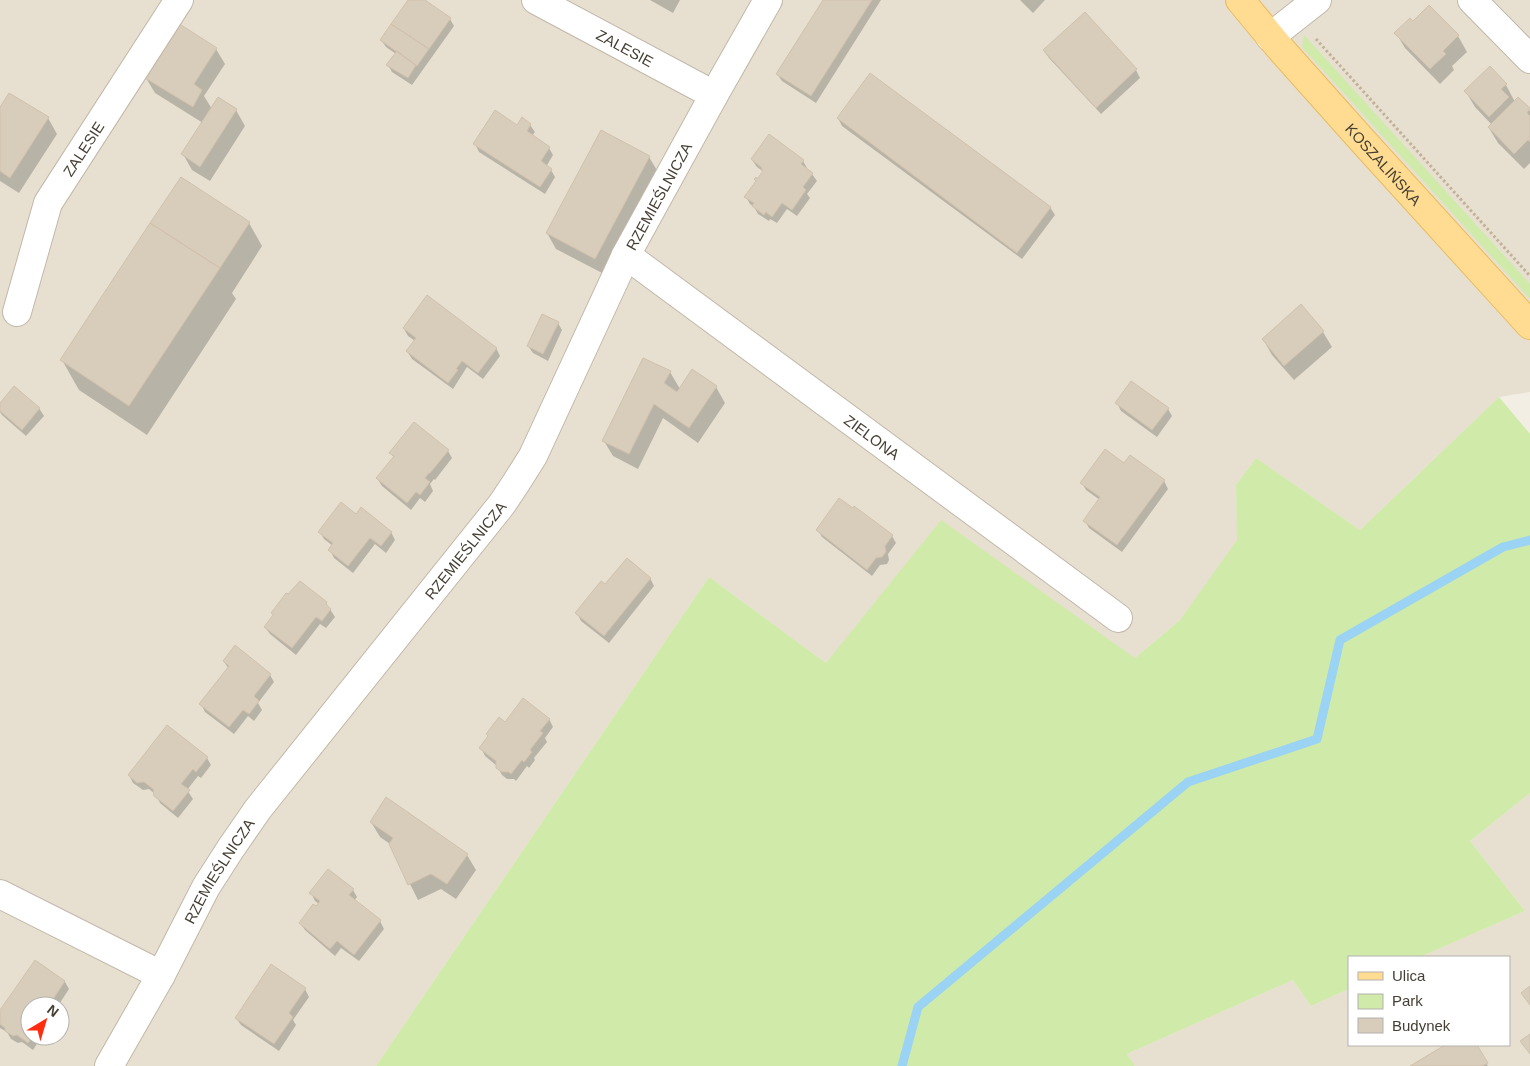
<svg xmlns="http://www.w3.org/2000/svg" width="1530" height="1066" font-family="Arial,sans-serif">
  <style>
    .residential { fill: #e7e0d1; fill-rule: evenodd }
    .green { fill: #cfeaa9 }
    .shadow { fill: #0003 }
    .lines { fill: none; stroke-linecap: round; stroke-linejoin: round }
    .stream { stroke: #9bd3f4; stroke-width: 9 }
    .building { fill: #d8ccbb; stroke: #d1c1ab }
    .minor-casing { stroke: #c2b8a9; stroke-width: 30 }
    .major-casing { stroke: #ebbb5a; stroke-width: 30 }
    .path { stroke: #c2b196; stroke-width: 3; stroke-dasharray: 2.5 2.5; stroke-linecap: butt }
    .minor { stroke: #fff; stroke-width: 28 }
    .major { stroke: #ffdc91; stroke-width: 28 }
    .labels { text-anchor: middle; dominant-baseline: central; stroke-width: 4; stroke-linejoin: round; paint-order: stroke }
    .street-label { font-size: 15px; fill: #453e33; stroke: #fff }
  </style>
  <rect width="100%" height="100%" fill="#f3eee4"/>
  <path class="residential" d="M 0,0 L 1530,0 L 1530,392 L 1499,397 L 1360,530 L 1256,458 L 1236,485 L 1238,540 L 1180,620 L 1135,658 L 826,663 L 709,577 L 376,1066 L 0,1066 ZM 30,1006 L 60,1006 L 60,1036 L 30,1036 Z
    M 1530,793 L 1530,1066 L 1135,1066 L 1127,1054 L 1293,980 L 1311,1006 L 1349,989 L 1349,1045 L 1509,1045 L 1509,957 L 1420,957 L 1525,911 L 1470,841 Z"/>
  <path class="green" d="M 1304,35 L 1530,284 L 1530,299 L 1302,47 Z
    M 1499,397 L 1530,434 L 1530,793 L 1470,841 L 1525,911 L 1420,957 L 1349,957 L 1349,989 L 1311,1006 L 1293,980 L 1127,1054 L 1135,1066 L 376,1066 L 709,577 L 826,663 L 941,520 L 1135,658 L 1180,620 L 1237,540 L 1236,485 L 1256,458 L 1360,530 Z"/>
  <path class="shadow" d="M 410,0 L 423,0 L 450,19 L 454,26 L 412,85 L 392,72 L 388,65 L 396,54 L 386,47 L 381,40 Z
    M 650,0 L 680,0 L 673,13 Z
    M 825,0 L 881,0 L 816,103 L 782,81 L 777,74 Z
    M 1020,0 L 1045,0 L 1033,13 Z
    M 1085,13 L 1136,70 L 1140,78 L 1101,114 L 1049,58 L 1044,51 Z
    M 1413,23 L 1458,36 L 1467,52 L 1452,66 L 1454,70 L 1440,84 L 1405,48 L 1396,33 Z
    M 216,49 L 225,64 L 204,96 L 212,109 L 236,110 L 245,126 L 210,181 L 192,170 L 183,154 L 203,123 L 155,93 L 146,78 Z
    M 1506,85 L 1515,102 L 1518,99 L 1530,111 L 1530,163 L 1524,169 L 1498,143 L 1489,128 L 1492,125 L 1475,107 L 1466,92 Z
    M 0,110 L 48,118 L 57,134 L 19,193 L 0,181 Z
    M 838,118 L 1050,207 L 1055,215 L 1022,259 L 842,126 Z
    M 530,125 L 535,132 L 532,136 L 549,148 L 553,155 L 546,167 L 551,170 L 555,177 L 545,194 L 479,152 L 475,144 L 517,127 Z
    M 649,157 L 658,172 L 604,274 L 556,249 L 547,233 Z
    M 752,160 L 803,161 L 807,168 L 806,169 L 812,174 L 817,181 L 807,194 L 810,198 L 797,216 L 787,209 L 777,223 L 770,219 L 769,221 L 758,214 L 754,207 L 750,204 L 746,197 L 764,172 L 757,167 Z
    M 249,223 L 262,246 L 232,293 L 236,299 L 147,435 L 79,390 L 62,360 Z
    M 1301,306 L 1323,332 L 1332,347 L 1294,380 L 1272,355 L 1263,339 Z
    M 558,323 L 562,330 L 548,361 L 533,353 L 528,346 Z
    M 404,329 L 496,348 L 500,356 L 483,379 L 467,367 L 453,389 L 412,359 L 407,351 L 415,341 L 408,336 Z
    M 692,371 L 716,387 L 725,403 L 698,443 L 663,418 L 638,469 L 613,456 L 604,441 L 670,372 L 680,389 Z
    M 1117,403 L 1168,409 L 1172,416 L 1157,437 L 1121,411 Z
    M 0,405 L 39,408 L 44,416 L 26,436 L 2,415 L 0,412 Z
    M 448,451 L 452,458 L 435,480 L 434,479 L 430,484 L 433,491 L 425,502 L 420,498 L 411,510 L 382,486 L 377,478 L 394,458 L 391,453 Z
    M 1125,465 L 1164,481 L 1168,489 L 1122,552 L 1089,528 L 1085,521 L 1100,500 L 1086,490 L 1082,483 Z
    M 356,515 L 391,532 L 395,540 L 386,553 L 375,544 L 353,573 L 334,558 L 330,550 L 333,546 L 324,539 L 320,532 Z
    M 818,530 L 892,536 L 896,543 L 888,554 L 889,560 L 887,564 L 880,565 L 872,576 L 822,537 Z
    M 650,578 L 654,586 L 609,643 L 581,621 L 577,613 L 605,586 Z
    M 289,596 L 326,603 L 335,617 L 326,628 L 320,624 L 296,655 L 270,634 L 265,627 Z
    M 224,662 L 270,675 L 274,682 L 258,703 L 262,710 L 254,721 L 248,716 L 234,734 L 205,712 L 201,704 L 229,669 Z
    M 549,719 L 553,727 L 545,738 L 547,742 L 534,758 L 535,760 L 529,768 L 527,766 L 516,781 L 514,779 L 507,779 L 502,775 L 497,766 L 485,756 L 481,748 L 489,738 L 487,734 L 505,724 Z
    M 207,758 L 211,765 L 201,778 L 198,776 L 187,790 L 193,799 L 178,818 L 160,803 L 155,794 L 149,789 L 143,790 L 133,783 L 129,775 Z
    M 371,822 L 467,855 L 476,870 L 456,899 L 441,889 L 418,900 L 390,844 L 380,837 Z
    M 353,890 L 357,897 L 354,901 L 380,921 L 384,929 L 359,961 L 341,948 L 335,956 L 305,930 L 300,923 L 319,904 L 315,901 L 311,893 Z
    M 35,962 L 65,982 L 69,989 L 58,1006 L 30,1006 L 30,1036 L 42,1036 L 33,1050 L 22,1042 L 18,1043 L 11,1039 L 7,1032 L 0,1028 L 0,1012 Z
    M 305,989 L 309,997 L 293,1020 L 296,1025 L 279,1051 L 241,1025 L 236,1018 Z
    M 1447,1045 L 1475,1045 L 1488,1066 L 1412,1066 Z"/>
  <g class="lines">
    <path class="stream" d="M 902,1066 L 918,1007 L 1188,782 L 1317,739 L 1340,640 L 1503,547 L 1530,540"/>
  </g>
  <path class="building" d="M 408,0 L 425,0 L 451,18 L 429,49 L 391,24 Z
    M 823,0 L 872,0 L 811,96 L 776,74 Z
    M 1429,5 L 1459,35 L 1443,51 L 1446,54 L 1430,69 L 1394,33 L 1410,18 L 1413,21 Z
    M 1085,12 L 1137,69 L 1096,108 L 1043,50 Z
    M 178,23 L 217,48 L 194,84 L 202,90 L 193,107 L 145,78 Z
    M 391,24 L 429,49 L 417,66 L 380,40 Z
    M 397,51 L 416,65 L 408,78 L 386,65 Z
    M 1490,66 L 1507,84 L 1501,89 L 1509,97 L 1489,117 L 1464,91 Z
    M 870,73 L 1051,207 L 1017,253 L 837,118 Z
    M 9,93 L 49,117 L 10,178 L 0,171 L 0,107 Z
    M 218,97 L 237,109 L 200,167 L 181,154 Z
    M 1518,97 L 1530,108 L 1527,113 L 1530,116 L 1530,142 L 1528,140 L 1514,154 L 1488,127 Z
    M 495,110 L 517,125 L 522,117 L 531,124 L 527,131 L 550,147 L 541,161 L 552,169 L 540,187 L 473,144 Z
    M 601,130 L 650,156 L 595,259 L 546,233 Z
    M 769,134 L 804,160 L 801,164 L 813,173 L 803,187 L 806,190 L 792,210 L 782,203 L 772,217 L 766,212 L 764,215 L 752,206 L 754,203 L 744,197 L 756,181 L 754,179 L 756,177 L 757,179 L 763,171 L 761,170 L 762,168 L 751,159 Z
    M 181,177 L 250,222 L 220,268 L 150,223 Z
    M 150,223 L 220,268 L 129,406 L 60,360 Z
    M 427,295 L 497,348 L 478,373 L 462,361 L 456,369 L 458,370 L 448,383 L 406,351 L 416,338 L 403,328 Z
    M 1301,304 L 1324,331 L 1284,366 L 1262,339 Z
    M 542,314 L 559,322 L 543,354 L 527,346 Z
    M 643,358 L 671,371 L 664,383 L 677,392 L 692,369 L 717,386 L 689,428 L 654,404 L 629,454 L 602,441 Z
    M 1131,381 L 1169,408 L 1152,430 L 1115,403 Z
    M 14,386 L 40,408 L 22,430 L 0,411 L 0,403 Z
    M 414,422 L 449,450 L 430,473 L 429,473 L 425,478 L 430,482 L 420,495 L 416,492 L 407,503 L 376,478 L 394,456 L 389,453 Z
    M 1105,449 L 1124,463 L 1130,455 L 1165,480 L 1117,545 L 1083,521 L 1100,497 L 1080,483 Z
    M 839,498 L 853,508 L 854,506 L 893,535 L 885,546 L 886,552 L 882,557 L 876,558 L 867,570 L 816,530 Z
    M 341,502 L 356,514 L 361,507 L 392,532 L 381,546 L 370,538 L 348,566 L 328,550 L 333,543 L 318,532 Z
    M 627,558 L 651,578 L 604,636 L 575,613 L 601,581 L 605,584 Z
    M 300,581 L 327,602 L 326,604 L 331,609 L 322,621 L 316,617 L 292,648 L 264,627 L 273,615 L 271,613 L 286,593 L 288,594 Z
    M 235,645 L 271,674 L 254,696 L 259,701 L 249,714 L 243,710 L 229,727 L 199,704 L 229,666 L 223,661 Z
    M 523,698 L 550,719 L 540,731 L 543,733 L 530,750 L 532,752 L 524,762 L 522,760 L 511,774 L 509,772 L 502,772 L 496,768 L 496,761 L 479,748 L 488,736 L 486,734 L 499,717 L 505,722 Z
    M 167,725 L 208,757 L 196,772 L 193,769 L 181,784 L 190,790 L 173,811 L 154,796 L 153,789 L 144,782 L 137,783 L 128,775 Z
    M 386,797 L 468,854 L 447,884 L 431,874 L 408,885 L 389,844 L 393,838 L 370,822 Z
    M 328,869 L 354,889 L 349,895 L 381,920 L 354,955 L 337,941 L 330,949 L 299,923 L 313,904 L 316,906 L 320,901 L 309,893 Z
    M 35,960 L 65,981 L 50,1004 L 54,1006 L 30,1006 L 30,1036 L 33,1036 L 28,1043 L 17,1035 L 13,1036 L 5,1031 L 5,1028 L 0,1024 L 0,1010 Z
    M 271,964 L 306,988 L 289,1013 L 293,1017 L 274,1044 L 235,1018 Z
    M 1530,986 L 1530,1005 L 1521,993 Z
    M 1530,1034 L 1530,1054 L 1520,1041 Z
    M 1445,1045 L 1477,1045 L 1488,1063 L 1482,1066 L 1410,1066 Z"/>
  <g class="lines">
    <g class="minor-casing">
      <g id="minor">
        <path id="s1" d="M 536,0 L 714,95"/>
        <path d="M 1472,0 L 1530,59"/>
        <path d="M 1270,37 L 1317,0"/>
        <path id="s2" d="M 626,255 L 1118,618"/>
        <path id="s3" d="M 17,312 L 48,203 L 179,0"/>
        <path d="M 0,894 L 161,975"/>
        <path id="s4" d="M 109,1066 L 161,975 L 206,887 L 231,848 L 258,809 L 502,504 L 516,483 L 533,456 L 626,255 L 714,95 L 768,0"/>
      </g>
    </g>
    <g class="major-casing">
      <g id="major">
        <path id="s5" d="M 1240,0 L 1279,47 L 1361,139 L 1530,325"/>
      </g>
    </g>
    <path class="path" d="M 1316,39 L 1530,276"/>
    <use href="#minor" class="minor"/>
    <use href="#major" class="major"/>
  </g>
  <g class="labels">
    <g class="street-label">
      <text stroke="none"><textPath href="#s1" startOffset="101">ZALESIE</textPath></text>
      <text stroke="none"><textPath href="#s3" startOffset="178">ZALESIE</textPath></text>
      <text stroke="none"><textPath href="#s5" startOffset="218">KOSZALIŃSKA</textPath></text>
      <text stroke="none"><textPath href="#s4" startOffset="1034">RZEMIEŚLNICZA</textPath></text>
      <text stroke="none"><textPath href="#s2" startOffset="306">ZIELONA</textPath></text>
      <text stroke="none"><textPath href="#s4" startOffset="629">RZEMIEŚLNICZA</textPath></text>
      <text stroke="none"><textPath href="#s4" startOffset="224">RZEMIEŚLNICZA</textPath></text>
    </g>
  </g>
  <rect x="1348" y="956" width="162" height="90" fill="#ffffff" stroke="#b5b2ad"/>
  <rect x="1358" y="972" width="25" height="8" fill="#ffdc91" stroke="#b5b2ad"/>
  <text x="1392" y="981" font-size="15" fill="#453e33">Ulica</text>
  <rect x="1358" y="994" width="25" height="15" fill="#cfeaa9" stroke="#b5b2ad"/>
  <text x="1392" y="1006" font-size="15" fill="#453e33">Park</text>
  <rect x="1358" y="1018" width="25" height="15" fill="#d8ccbb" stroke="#b5b2ad"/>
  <text x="1392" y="1031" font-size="15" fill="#453e33">Budynek</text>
  <g transform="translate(45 1021) rotate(38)"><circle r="24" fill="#ffffff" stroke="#b5b2ad"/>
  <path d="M0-4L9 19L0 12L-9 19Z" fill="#ff2c0f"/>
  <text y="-8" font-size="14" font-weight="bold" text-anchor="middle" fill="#453e33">N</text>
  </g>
</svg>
